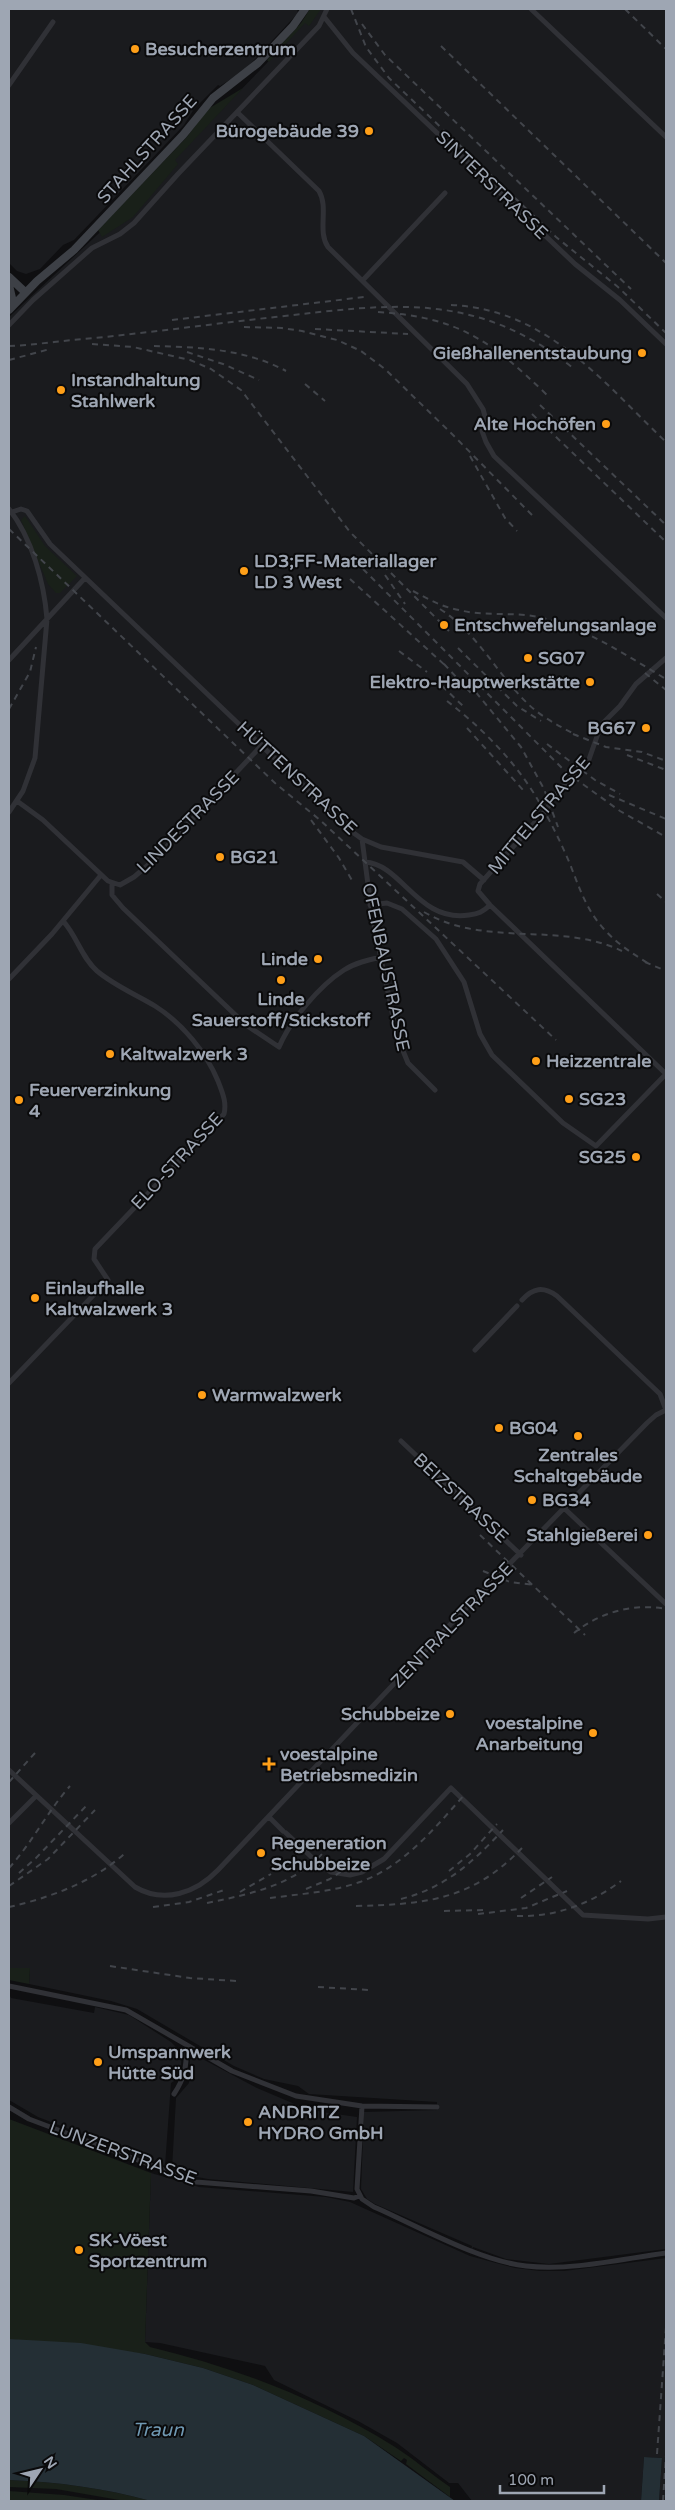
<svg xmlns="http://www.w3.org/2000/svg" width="675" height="2510" font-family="'Varela Round',sans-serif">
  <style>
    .built { fill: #1a1b1e }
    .green { fill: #192019 }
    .water { fill: #242f35 }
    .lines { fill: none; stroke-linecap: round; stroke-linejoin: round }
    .street { stroke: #303136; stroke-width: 5 }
    .secondary { stroke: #3d4046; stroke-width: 8 }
    .rail { stroke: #42454b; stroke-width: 2; stroke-dasharray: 6 5; stroke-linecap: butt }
    .poi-dot { fill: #ff9f18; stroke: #0a0a0b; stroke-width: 2 }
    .labels { text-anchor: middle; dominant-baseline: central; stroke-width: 4; stroke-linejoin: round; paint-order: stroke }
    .poi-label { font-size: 18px; font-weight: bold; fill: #9ea6b3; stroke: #0a0a0b; text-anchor: start }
    .street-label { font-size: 18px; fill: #9ea6b3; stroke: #0a0a0b }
    .water-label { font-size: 19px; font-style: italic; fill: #7099b3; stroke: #0a0a0b }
  </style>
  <rect width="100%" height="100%" fill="#0f0f11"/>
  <path class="built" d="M 9,9 L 297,9 L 298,13 L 244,71 L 220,86 L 218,85 L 194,109 L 184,125 L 74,240 L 63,245 L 40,269 L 26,274 L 17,271 L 9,263 Z
    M 315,9 L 666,9 L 666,2249 L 549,2264 L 506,2259 L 473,2247 L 470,2256 L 515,2268 L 540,2271 L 564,2271 L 666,2258 L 666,2501 L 659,2501 L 662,2458 L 644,2457 L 641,2501 L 472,2501 L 458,2483 L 449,2483 L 397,2443 L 358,2421 L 274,2380 L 265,2366 L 160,2343 L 145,2342 L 151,2173 L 199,2187 L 326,2197 L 350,2202 L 470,2256 L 472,2246 L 375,2204 L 367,2199 L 361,2189 L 364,2112 L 437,2110 L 437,2102 L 309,2094 L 298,2086 L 264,2079 L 234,2066 L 137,2009 L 111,2001 L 29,1984 L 30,1968 L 9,1968 L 9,317 L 126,208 L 266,64 Z
    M 9,1994 L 11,1998 L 94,2013 L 95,2007 L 129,2015 L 171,2042 L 182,2053 L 180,2077 L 171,2083 L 165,2166 L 38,2117 L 9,2100 Z
    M 195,2055 L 257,2088 L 297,2105 L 322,2112 L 357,2117 L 353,2192 L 208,2179 L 192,2176 L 172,2169 L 176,2098 L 189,2083 L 190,2060 Z"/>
  <path class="green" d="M 310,9 L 321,9 L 309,26 L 305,23 L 269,62 L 267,60 L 301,23 Z
    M 243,88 L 175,160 L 178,164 L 133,217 L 102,237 L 98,230 L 186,138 L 208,109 Z
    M 25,516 L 45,546 L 77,576 L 60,593 L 56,593 L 48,584 L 21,520 Z
    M 9,1968 L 30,1968 L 29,1984 L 9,1980 Z
    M 9,2119 L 151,2173 L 145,2342 L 150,2347 C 237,2368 318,2399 395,2447 C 414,2459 431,2474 450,2487 L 450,2497 L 406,2464 L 407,2460 L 404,2458 L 401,2461 L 364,2436 L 253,2385 L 203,2368 L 145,2354 L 9,2339 Z
    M 9,2480 C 58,2482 104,2488 151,2501 L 125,2501 L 56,2489 L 9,2487 Z
    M 9,2491 L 64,2495 L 104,2501 L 9,2501 Z"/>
  <path class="water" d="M 9,2339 L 81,2343 L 145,2354 L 203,2368 L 253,2385 L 364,2436 L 455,2501 L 151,2501 C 104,2488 58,2482 9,2480 Z
    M 644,2457 L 662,2458 L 659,2501 L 641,2501 Z"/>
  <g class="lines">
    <path class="street" d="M 531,9 L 666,137
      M 325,18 L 353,53 L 575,264 L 620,300 L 666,344
      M 9,85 L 53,22
      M 237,112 L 319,191 C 329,208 317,231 328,247 L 467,384 L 483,409 L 486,420 L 482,431 L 486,442 L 494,456 L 666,618
      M 363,280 L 445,193
      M 9,325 L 33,300 L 92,248 L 120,234 L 134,223 L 178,174 L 319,26 L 327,9
      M 9,509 C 32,538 44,582 47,619 L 35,758 L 23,791 L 9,812
      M 12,512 L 21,509 L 27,511 L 50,544 L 351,831 L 362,839 L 381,847 L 463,862 L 484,880
      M 666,658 L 636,684 L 620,706 L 601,725 L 587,765 L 558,791 L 546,810 L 480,884 L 478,891 L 490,905 L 666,1074
      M 9,660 L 85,578
      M 17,801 L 43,820 L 108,881 L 120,885 L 134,877 L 154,860 L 262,745
      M 362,839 L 372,915 L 397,1036 L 408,1063 L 435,1090
      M 365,862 C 402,864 418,923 469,915 C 478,914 483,912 490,905
      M 112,884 L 112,895 L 123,908 L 246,1025 L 279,1047 C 290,1021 319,986 344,970 C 355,963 368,960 381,957
      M 370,905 L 387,903 L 402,909 L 436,939 L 464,982 L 480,1034 L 492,1055 L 563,1123 L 596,1146 L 666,1074
      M 9,979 L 52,934 L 101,875
      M 522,1300 C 533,1288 543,1286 557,1296 L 660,1394 L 666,1410
      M 475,1350 L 517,1306
      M 9,1383 L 108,1280 L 94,1259 L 95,1249 L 224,1114 C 227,1102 222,1092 218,1081 C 206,1052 182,1023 155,1006 C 135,994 115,986 97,971 C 81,957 77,936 63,921
      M 401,1441 L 521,1555
      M 565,1509 L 666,1604
      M 9,1770 L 135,1887 C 164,1904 196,1893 218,1870 L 441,1634 L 647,1423 L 656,1415 L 666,1410
      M 269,1817 L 283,1831
      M 9,1823 L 36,1796
      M 286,1833 L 321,1866 L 331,1872 L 350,1875 L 362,1872 L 384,1859 L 451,1788 L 583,1915 L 648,1919 L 666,1917
      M 9,1986 L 126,2010 L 232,2071 L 296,2096 L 362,2106 L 437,2107
      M 174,2094 C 186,2076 186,2066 187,2045
      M 362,2106 L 357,2189 L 362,2199 L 374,2207 C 418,2226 479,2261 526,2266 C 572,2271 621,2259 666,2253
      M 9,2107 L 29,2119 L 196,2182 L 311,2191 L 354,2198 L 359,2196"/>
    <path class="secondary" d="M 9,277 L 25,292
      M 9,285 L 12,298 L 10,308
      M 9,310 L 37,281 L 74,250 L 183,135 L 213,98 L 258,63 L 293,26 L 305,9"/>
    <path class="rail" d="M 351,9 L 366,47 L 389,78 L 556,237 L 618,287 L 666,333
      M 625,9 L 666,49
      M 362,24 L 385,55 L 631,289
      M 441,46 L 666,263
      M 451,305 C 546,309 602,381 666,442
      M 378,312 C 458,317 490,340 547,395
      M 172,320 L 364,297
      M 244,327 L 282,328 L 302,331 L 337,340 L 361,351 L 385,369 L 453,435 L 532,515
      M 315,329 L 408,334
      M 92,344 L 133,347 L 190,360 L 211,369 L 241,390 L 350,532 L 449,631
      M 9,346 C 34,345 59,341 84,339 C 148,333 211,324 275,317 C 391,304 475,290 573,368
      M 154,346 C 198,347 246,349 286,371
      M 187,352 L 223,364 L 259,380
      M 9,360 L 50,349
      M 305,384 L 325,401
      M 540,405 L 666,525
      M 532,414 L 666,542
      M 470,456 L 505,518 L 517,531
      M 9,529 L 276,784 L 320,820 L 556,1040
      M 363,569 L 566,772 L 620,811 L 666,837
      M 385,575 L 405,604
      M 350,579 L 448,668
      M 413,591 C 428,599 442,607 459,610 C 486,617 515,611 543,618 C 588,629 627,656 666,679
      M 440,609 C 477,633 496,672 526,702 C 541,717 559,726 578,736
      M 458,648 L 517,706 L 541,721
      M 399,651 L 427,672
      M 444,664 L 471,693
      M 645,673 L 666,690
      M 469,684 L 521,747 L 544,789 L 558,827
      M 442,686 L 463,706
      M 447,701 C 482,728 517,763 539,802 C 551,822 561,843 570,864 C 579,887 586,909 603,928 C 617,944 633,954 651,965
      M 9,709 L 30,672 L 36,647
      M 467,728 L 524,791
      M 573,734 L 606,747 L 642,752 L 666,761
      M 547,744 L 595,780 L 620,794
      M 627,755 L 666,770
      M 609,795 L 666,819
      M 311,820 L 339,858 L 353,882
      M 657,894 L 666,902
      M 424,912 C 485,948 559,921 622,951
      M 645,962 L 666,971
      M 480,1535 L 585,1635
      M 483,1571 L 510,1582 L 534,1585
      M 574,1633 C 600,1612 634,1603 666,1609
      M 9,1782 L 35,1753
      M 9,1868 C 32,1843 47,1812 70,1786
      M 449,1871 L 470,1854 L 497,1824
      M 19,1873 L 36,1858 L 88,1804
      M 9,1886 L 48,1859 L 95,1810
      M 306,1889 L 330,1879 L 355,1862
      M 240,1892 L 271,1874
      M 270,1898 C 300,1894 332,1892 360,1882 C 404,1866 435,1828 465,1794
      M 521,1898 L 552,1877
      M 401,1899 C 445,1888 473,1862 503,1830
      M 207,1903 C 250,1894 292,1886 323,1853
      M 356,1906 C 425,1904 471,1901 522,1848
      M 9,1907 C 49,1898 93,1882 124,1854
      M 153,1907 L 189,1902 L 224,1890
      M 444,1911 L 484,1910
      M 478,1914 L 526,1908 L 567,1891
      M 517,1916 C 556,1917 590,1904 621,1881
      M 110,1966 L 190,1978 L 236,1981
      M 318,1987 L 370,1990
      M 657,2454 L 666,2327
      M 663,2501 L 666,2455"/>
  </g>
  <g class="poi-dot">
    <circle cx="135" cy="49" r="5"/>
    <circle cx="369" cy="131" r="5"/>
    <circle cx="642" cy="353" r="5"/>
    <circle cx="61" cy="390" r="5"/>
    <circle cx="606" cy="424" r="5"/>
    <circle cx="244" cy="571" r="5"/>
    <circle cx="444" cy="625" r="5"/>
    <circle cx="528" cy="658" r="5"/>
    <circle cx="590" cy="682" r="5"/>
    <circle cx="646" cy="728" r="5"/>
    <circle cx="220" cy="857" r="5"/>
    <circle cx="318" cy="959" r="5"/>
    <circle cx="281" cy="980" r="5"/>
    <circle cx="110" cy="1054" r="5"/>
    <circle cx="536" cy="1061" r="5"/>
    <circle cx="569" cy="1099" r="5"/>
    <circle cx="19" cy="1100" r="5"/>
    <circle cx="636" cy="1157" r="5"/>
    <circle cx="35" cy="1298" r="5"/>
    <circle cx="202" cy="1395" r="5"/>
    <circle cx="499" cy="1428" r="5"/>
    <circle cx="578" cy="1436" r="5"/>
    <circle cx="532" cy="1500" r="5"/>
    <circle cx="648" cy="1535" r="5"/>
    <circle cx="450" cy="1714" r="5"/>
    <circle cx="593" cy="1733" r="5"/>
    <path d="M266.5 1756.5h5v5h5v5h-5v5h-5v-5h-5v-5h5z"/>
    <circle cx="261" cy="1853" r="5"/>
    <circle cx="98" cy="2062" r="5"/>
    <circle cx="248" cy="2122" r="5"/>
    <circle cx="79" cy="2250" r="5"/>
  </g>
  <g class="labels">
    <g class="poi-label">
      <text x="145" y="49">Besucherzentrum</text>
      <text x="359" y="131" text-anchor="end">Bürogebäude 39</text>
      <text x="632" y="353" text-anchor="end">Gießhallenentstaubung</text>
      <text x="71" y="380">Instandhaltung<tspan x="71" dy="21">Stahlwerk</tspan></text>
      <text x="596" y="424" text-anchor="end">Alte Hochöfen</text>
      <text x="254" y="561">LD3;FF-Materiallager<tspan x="254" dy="21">LD 3 West</tspan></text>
      <text x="454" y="625">Entschwefelungsanlage</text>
      <text x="538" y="658">SG07</text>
      <text x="580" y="682" text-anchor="end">Elektro-Hauptwerkstätte</text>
      <text x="636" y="728" text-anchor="end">BG67</text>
      <text x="230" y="857">BG21</text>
      <text x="308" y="959" text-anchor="end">Linde</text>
      <text x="281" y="999" text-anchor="middle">Linde<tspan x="281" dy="21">Sauerstoff/Stickstoff</tspan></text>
      <text x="120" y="1054">Kaltwalzwerk 3</text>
      <text x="546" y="1061">Heizzentrale</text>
      <text x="29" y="1090">Feuerverzinkung<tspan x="29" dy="21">4</tspan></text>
      <text x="579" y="1099">SG23</text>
      <text x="626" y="1157" text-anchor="end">SG25</text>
      <text x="45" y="1288">Einlaufhalle<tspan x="45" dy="21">Kaltwalzwerk 3</tspan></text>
      <text x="212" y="1395">Warmwalzwerk</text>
      <text x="509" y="1428">BG04</text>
      <text x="578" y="1455" text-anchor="middle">Zentrales<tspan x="578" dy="21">Schaltgebäude</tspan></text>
      <text x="542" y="1500">BG34</text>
      <text x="638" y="1535" text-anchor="end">Stahlgießerei</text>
      <text x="440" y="1714" text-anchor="end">Schubbeize</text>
      <text x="583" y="1723" text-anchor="end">voestalpine<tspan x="583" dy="21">Anarbeitung</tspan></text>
      <text x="280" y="1754">voestalpine<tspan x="280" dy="21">Betriebsmedizin</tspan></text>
      <text x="271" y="1843">Regeneration<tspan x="271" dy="21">Schubbeize</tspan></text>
      <text x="108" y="2052">Umspannwerk<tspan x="108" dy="21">Hütte Süd</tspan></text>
      <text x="258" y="2112">ANDRITZ<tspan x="258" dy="21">HYDRO GmbH</tspan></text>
      <text x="89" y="2240">SK-Vöest<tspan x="89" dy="21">Sportzentrum</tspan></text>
    </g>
    <g class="street-label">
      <text transform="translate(147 149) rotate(-48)">STAHLSTRASSE</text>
      <text transform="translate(492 185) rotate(44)">SINTERSTRASSE</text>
      <text transform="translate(297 778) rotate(43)">HÜTTENSTRASSE</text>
      <text transform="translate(539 815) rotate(-50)">MITTELSTRASSE</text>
      <text transform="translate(188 822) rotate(-45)">LINDESTRASSE</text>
      <text transform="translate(386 967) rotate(78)">OFENBAUSTRASSE</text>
      <text transform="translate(177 1161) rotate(-47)">ELO-STRASSE</text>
      <text transform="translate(461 1498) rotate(43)">BEIZSTRASSE</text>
      <text transform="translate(452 1625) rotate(-46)">ZENTRALSTRASSE</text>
      <text transform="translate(123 2153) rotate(20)">LUNZERSTRASSE</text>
    </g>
    <g class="water-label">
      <text x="158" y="2430">Traun</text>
    </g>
  </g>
  <rect width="675" height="2510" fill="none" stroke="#9ea6b3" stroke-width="20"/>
  <g transform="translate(40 2470) rotate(55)" stroke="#0a0a0b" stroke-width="4" paint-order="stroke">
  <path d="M0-4L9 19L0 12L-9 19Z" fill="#9ea6b3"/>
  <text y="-8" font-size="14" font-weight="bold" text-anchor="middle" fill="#9ea6b3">N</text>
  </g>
  <path d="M500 2485v8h104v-8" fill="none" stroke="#9ea6b3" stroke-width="2.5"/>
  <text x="508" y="2485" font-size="15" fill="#9ea6b3" stroke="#0a0a0b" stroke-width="4" paint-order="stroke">100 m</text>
</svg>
